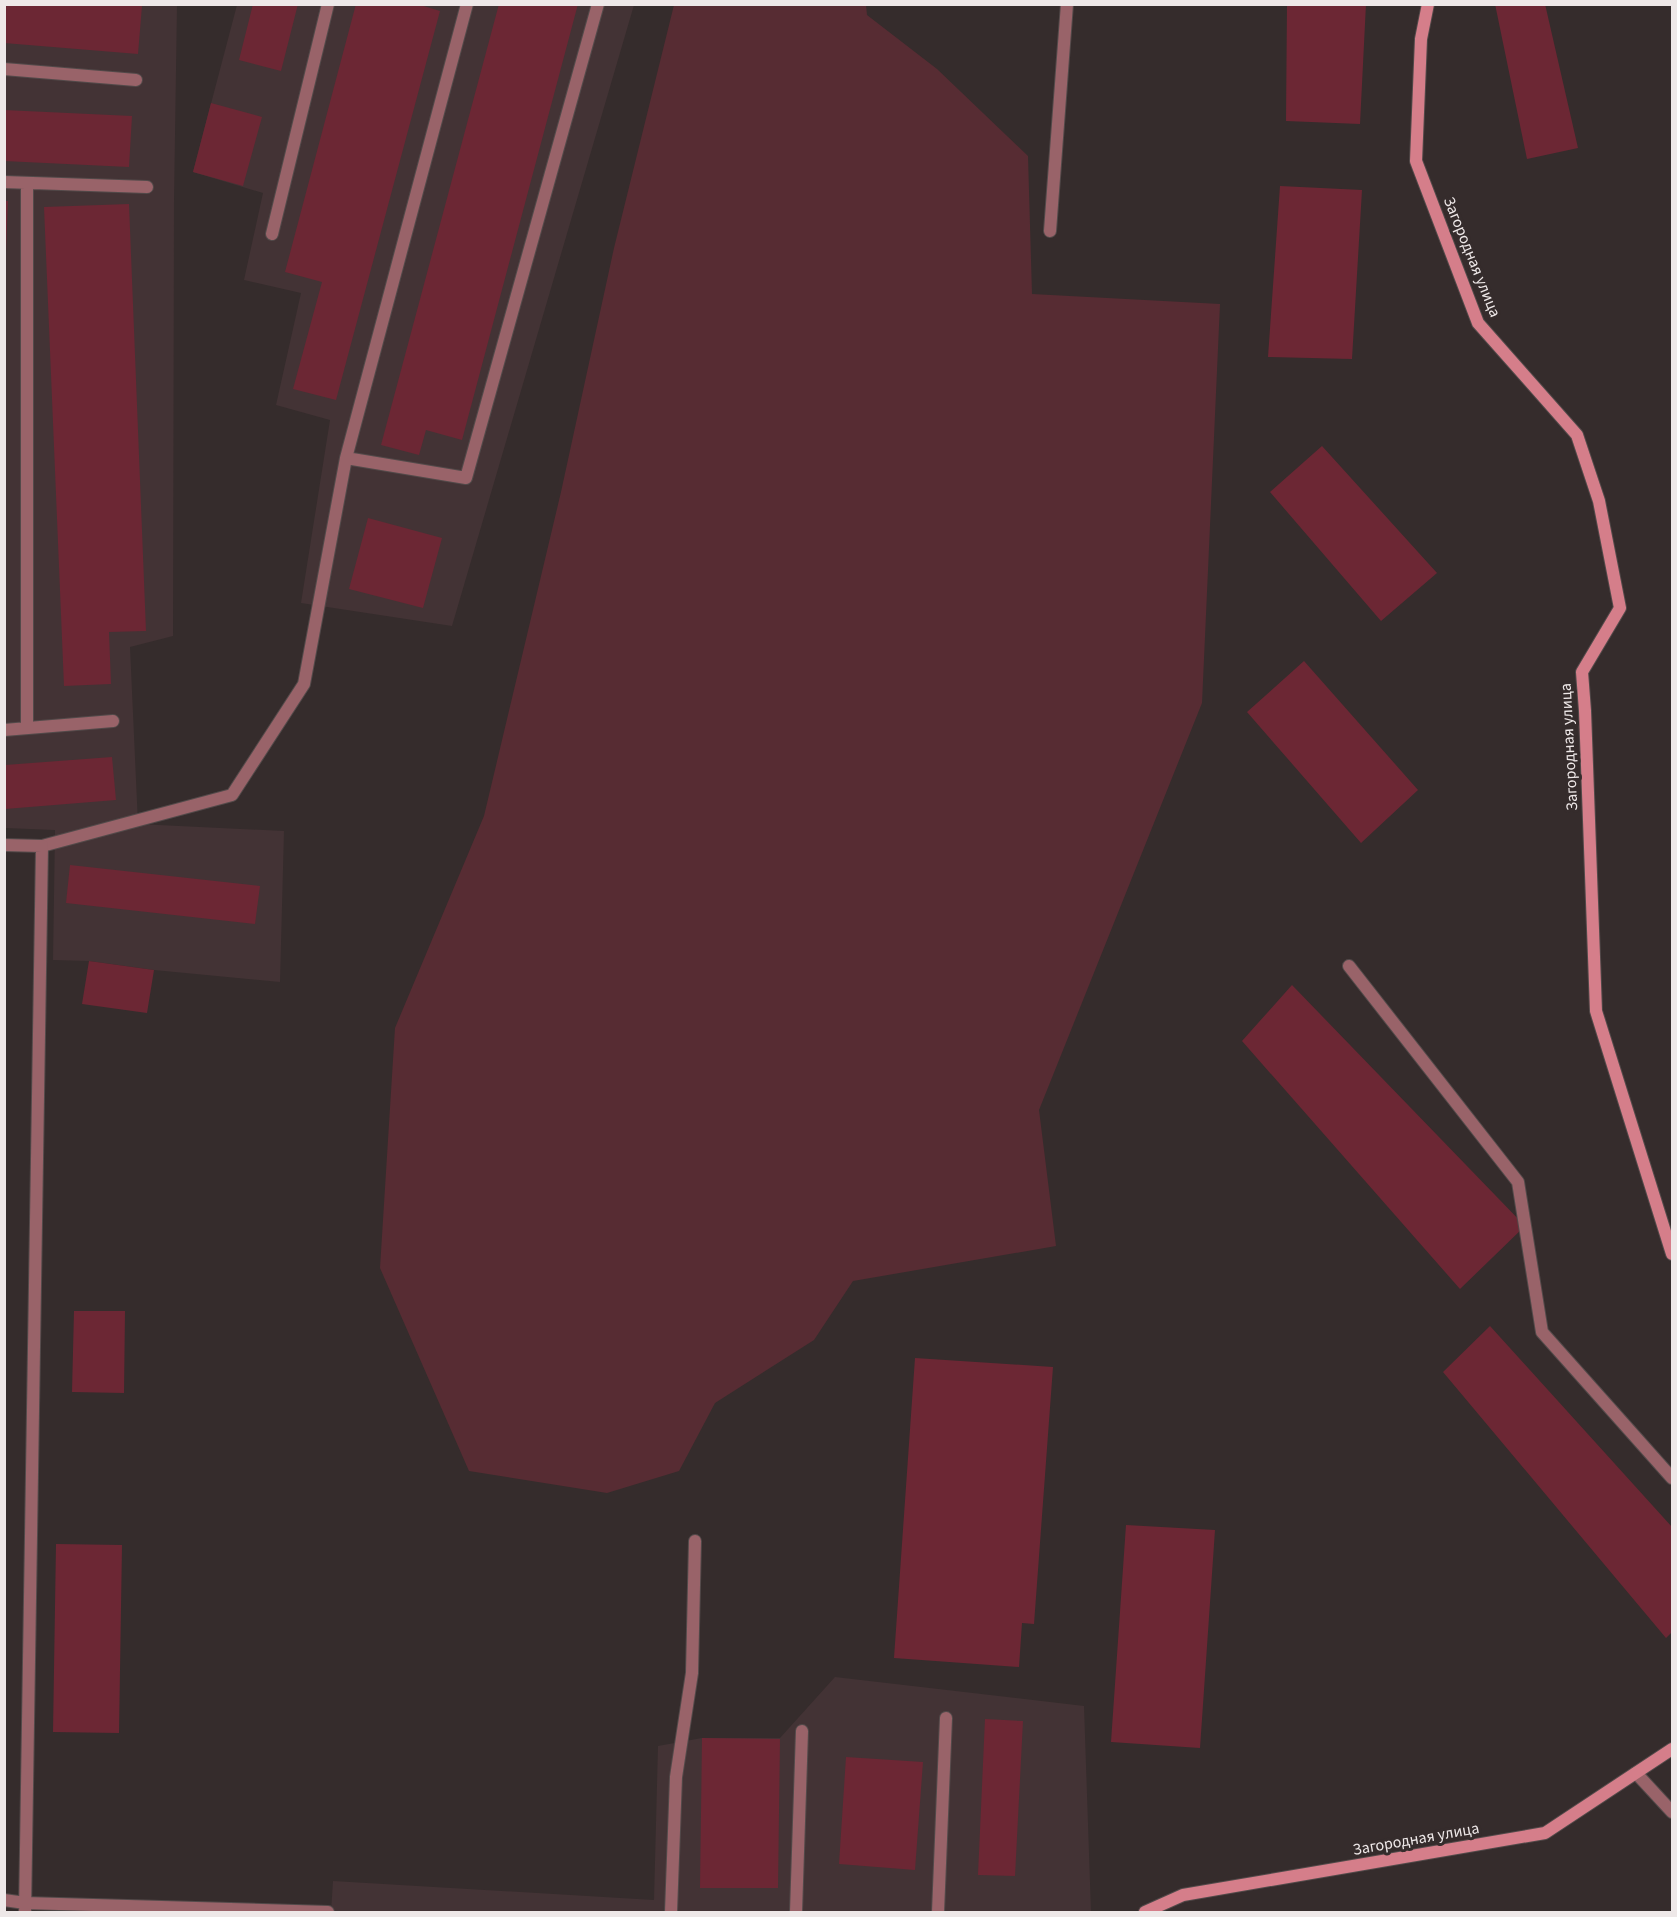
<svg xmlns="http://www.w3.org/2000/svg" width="1677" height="1917" font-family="'Source Sans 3',sans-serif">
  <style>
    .built { fill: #433335 }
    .green { fill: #572c33 }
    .building { fill: #6c2734 }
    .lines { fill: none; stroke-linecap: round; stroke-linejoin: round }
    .lane-casing { stroke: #534a4a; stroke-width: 14 }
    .street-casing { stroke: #534a4a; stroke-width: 14 }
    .secondary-casing { stroke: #534a4a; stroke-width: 14 }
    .lane { stroke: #996369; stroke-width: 12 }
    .street { stroke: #996369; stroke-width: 12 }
    .secondary { stroke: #d57e8a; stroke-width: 12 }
    .labels { text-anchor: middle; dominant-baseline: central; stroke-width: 6; stroke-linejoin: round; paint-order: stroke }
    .street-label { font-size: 16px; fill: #eee8e8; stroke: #352c2c }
  </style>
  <rect width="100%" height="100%" fill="#352c2c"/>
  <path class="built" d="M 5,5 L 177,5 L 174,200 L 173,636 L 130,647 L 138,824 L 284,831 L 280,982 L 154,970 L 89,961 L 53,960 L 55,830 L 5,828 Z
    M 237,5 L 634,5 L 452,626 L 301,603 L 330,420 L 276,405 L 301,293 L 244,280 L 263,193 L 193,172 Z
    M 835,1677 L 1084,1706 L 1091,1912 L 331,1912 L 333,1881 L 654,1900 L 658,1746 L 702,1738 L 780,1738 Z"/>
  <path class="green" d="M 674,5 L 866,5 L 867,15 L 937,69 L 1028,156 L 1032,294 L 1220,304 L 1202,703 L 1039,1110 L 1056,1246 L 853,1281 L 814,1340 L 715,1403 L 679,1471 L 607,1493 L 469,1471 L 380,1268 L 395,1028 L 484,816 L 561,492 L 614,248 Z"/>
  <path class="building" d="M 4,4 L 142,6 L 138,54 L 4,43 Z
    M 253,4 L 298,4 L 281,71 L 239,60 Z
    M 356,4 L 417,4 L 440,11 L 336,400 L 293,389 L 322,282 L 285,272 Z
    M 499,4 L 578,4 L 462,440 L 426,430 L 419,455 L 381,445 Z
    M 1287,4 L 1366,4 L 1360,124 L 1286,121 Z
    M 1495,4 L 1545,4 L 1578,148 L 1527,159 Z
    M 211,103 L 262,117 L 243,186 L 193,172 Z
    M 4,110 L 132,116 L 129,167 L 4,161 Z
    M 1280,186 L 1362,190 L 1352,359 L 1268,357 Z
    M 4,201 L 8,201 L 6,251 L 4,251 Z
    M 129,204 L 146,631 L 109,632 L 111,684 L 64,686 L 44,207 Z
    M 1322,446 L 1437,573 L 1381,621 L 1270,492 Z
    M 368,518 L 442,538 L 423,608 L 349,589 Z
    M 1304,661 L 1418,790 L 1361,843 L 1247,712 Z
    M 112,757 L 116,800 L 5,809 L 5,765 Z
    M 70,865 L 260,886 L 255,924 L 66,903 Z
    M 89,961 L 154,970 L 147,1013 L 82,1004 Z
    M 1292,985 L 1525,1226 L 1460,1289 L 1242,1041 Z
    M 74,1311 L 125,1311 L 124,1393 L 72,1392 Z
    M 1490,1326 L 1672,1527 L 1672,1632 L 1666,1638 L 1443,1372 Z
    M 915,1358 L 1053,1367 L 1034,1624 L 1022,1623 L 1019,1667 L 894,1658 Z
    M 1126,1525 L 1215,1530 L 1200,1748 L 1111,1742 Z
    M 56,1544 L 122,1545 L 119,1733 L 53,1732 Z
    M 985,1719 L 1023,1721 L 1015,1876 L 978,1875 Z
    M 702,1738 L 780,1739 L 778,1888 L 700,1888 Z
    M 846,1757 L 923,1762 L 915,1870 L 839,1864 Z"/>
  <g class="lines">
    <g class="lane-casing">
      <path id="lane" d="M 4,69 L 136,80
        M 4,182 L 147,187
        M 27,183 L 27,728
        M 1050,231 L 1067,4
        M 272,234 L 328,4
        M 346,458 L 466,478 L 598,4
        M 4,730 L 113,721
        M 42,846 L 232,795 L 304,684 L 346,458 L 467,4
        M 1349,966 L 1518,1182 L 1542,1332 L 1672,1478
        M 1636,1773 L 1672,1812
        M 671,1912 L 676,1777 L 692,1673 L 695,1541
        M 796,1912 L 802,1731
        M 938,1912 L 946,1718"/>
    </g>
    <g class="street-casing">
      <path id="street" d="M 4,845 L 42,846 L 25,1912
        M 4,1900 L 25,1903 L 328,1912"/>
    </g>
    <g class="secondary-casing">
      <path id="secondary" d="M 1428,4 L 1421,39 L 1416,161 L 1478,323 L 1577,435 L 1599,501 L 1620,608 L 1582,672 L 1585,711 L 1596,1011 L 1672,1254
        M 1145,1912 L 1183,1895 L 1545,1833 L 1672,1749"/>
    </g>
    <use href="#lane" class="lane"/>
    <use href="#street" class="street"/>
    <use href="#secondary" class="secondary"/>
  </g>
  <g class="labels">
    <g class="street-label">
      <text transform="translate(1472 257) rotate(68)">Загородная улица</text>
      <text transform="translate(1569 747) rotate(-93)">Загородная улица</text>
      <text transform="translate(1416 1839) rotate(-10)">Загородная улица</text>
    </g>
  </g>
  <rect width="1677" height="1917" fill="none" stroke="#eee8e8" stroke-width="12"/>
</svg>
